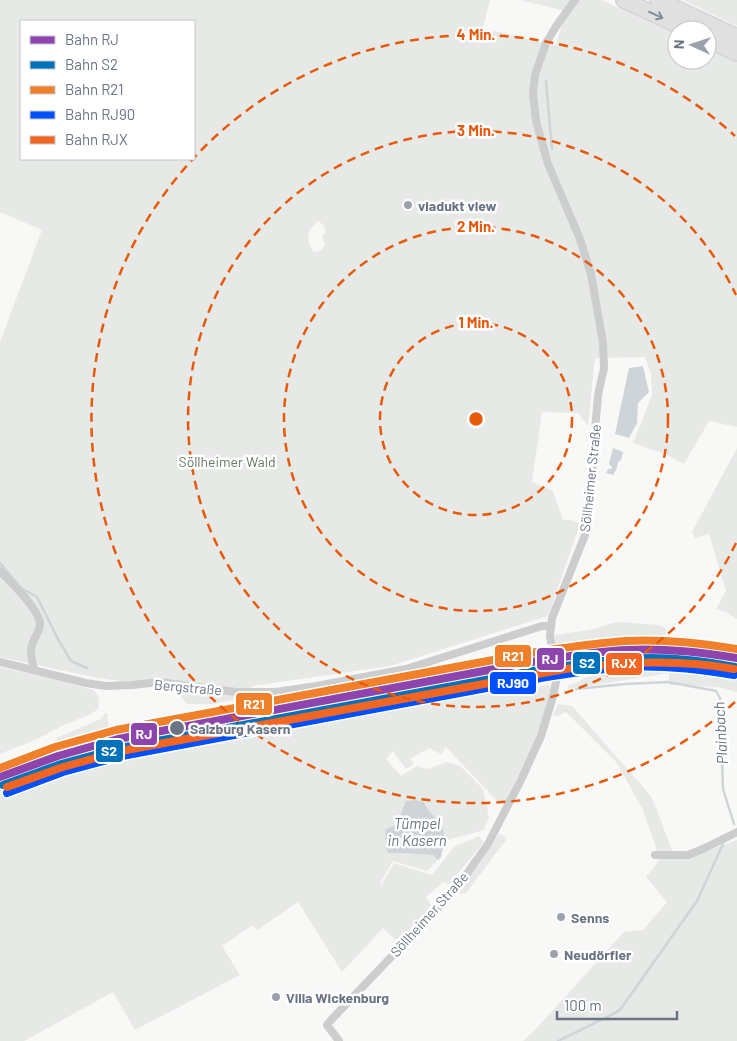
<svg xmlns="http://www.w3.org/2000/svg" width="737" height="1041" font-family="Barlow,sans-serif">
  <style>
    .green { fill: #e6e9e5; fill-rule: evenodd }
    .water { fill: #ced4d8 }
    .lines { fill: none; stroke-linecap: round; stroke-linejoin: round }
    .stream { stroke: #ced4d8; stroke-width: 2.5 }
    .motorway-casing { stroke: #d4d5d5; stroke-width: 18 }
    .minor { stroke: #cccdce; stroke-width: 8 }
    .motorway { stroke: #e0e0e1; stroke-width: 15 }
    .rail-1-casing { stroke: #fff; stroke-width: 11 }
    .rail-2-casing { stroke: #fff; stroke-width: 11 }
    .rail-3-casing { stroke: #fff; stroke-width: 11 }
    .rail-4-casing { stroke: #fff; stroke-width: 11 }
    .rail-5-casing { stroke: #fff; stroke-width: 11 }
    .rail-1 { stroke: #8e44ad; stroke-width: 8 }
    .rail-2 { stroke: #0072bc; stroke-width: 8 }
    .rail-3 { stroke: #f0812a; stroke-width: 8 }
    .rail-4 { stroke: #0050ff; stroke-width: 8 }
    .rail-5 { stroke: #f26522; stroke-width: 8 }
    .oneway { stroke: #828a97 }
    .ring { fill: none; stroke: #e8590c; stroke-width: 2.5; stroke-dasharray: 9 6 }
    .poi-dot { fill: #9ca2ad; stroke: #fff; stroke-width: 2 }
    .stop-dot { fill: #6a7485; stroke: #fff; stroke-width: 2 }
    .labels { text-anchor: middle; dominant-baseline: central; stroke-width: 5; stroke-linejoin: round; paint-order: stroke }
    .poi-label { font-size: 14px; font-weight: bold; fill: #6a7485; stroke: #fff; text-anchor: start }
    .park-label { font-size: 14px; fill: #657864; stroke: #fff }
    .street-label { font-size: 14px; fill: #6a7485; stroke: #fff }
    .stop-label { font-size: 14px; font-weight: bold; fill: #6a7485; stroke: #fff; text-anchor: start }
    .water-label { font-size: 15px; font-style: italic; fill: #667580; stroke: #fff }
    .centre { fill: #e8590c; stroke: #fff; stroke-width: 2.5 }
    .ring-label { font-size: 15px; text-anchor: middle; font-weight: bold; fill: #e8590c; stroke: #fff; stroke-width: 5; stroke-linejoin: round; paint-order: stroke }
    .line-badge { stroke: #fff; stroke-width: 2 }
    .badge-label { font-size: 14px; text-anchor: middle; font-weight: bold; fill: #fff }
  </style>
  <rect width="100%" height="100%" fill="#f8f8f7"/>
  <path class="green" d="M 0,0 L 490,0 L 483,28 L 556,46 L 565,11 L 520,0 L 602,0 L 677,35 L 677,60 L 707,60 L 707,48 L 737,62 L 737,427 L 709,421 L 684,464 L 665,454 L 633,443 L 652,395 L 651,373 L 645,357 L 595,358 L 588,426 L 578,413 L 542,412 L 532,482 L 553,491 L 563,520 L 571,520 L 580,524 L 548,616 L 390,666 L 253,686 L 233,700 L 213,704 L 187,704 L 177,691 L 160,679 L 128,682 L 97,678 L 0,657 L 0,342 L 42,230 L 0,212 ZM 21,21 L 194,21 L 194,159 L 21,159 ZM 319,221 L 323,225 L 326,231 L 322,237 L 325,243 C 323,249 321,252 314,252 C 305,238 306,231 319,221 Z
    M 683,0 L 737,0 L 737,26 Z
    M 737,448 L 737,619 L 726,612 L 716,609 L 726,591 L 709,534 L 695,538 L 692,532 Z
    M 620,622 L 659,625 L 666,629 L 666,635 C 629,636 592,638 555,644 L 555,635 L 595,629 L 612,623 Z
    M 611,656 L 611,658 L 567,672 L 564,663 Z
    M 652,658 C 681,659 709,661 737,666 L 737,692 L 717,687 L 669,685 L 669,673 L 569,689 L 568,685 C 581,683 580,679 590,675 C 606,668 622,667 638,667 L 638,659 Z
    M 0,667 L 53,679 L 93,690 C 99,695 100,702 98,709 L 91,714 L 64,725 L 37,739 L 0,754 Z
    M 547,667 L 548,673 L 438,689 L 437,686 L 527,669 L 536,669 Z
    M 548,685 L 551,687 C 545,727 523,764 506,801 L 500,804 L 446,747 L 441,754 L 429,748 L 410,759 L 414,764 L 406,769 L 393,751 L 386,759 L 401,776 L 417,766 L 427,769 L 447,762 L 460,766 L 483,789 L 489,817 L 484,830 L 444,841 C 444,818 431,820 424,802 L 415,800 L 407,801 L 397,825 L 385,830 L 386,849 L 388,853 L 402,853 L 434,855 L 438,860 L 427,871 L 393,861 L 380,883 L 382,884 L 394,863 L 432,875 L 454,847 L 479,836 L 484,842 L 449,884 L 443,882 L 426,897 L 431,905 L 428,908 L 427,912 L 398,942 L 383,928 L 342,972 L 298,902 L 257,930 L 253,925 L 222,946 L 240,975 L 135,1030 L 113,992 L 24,1041 L 0,1041 L 0,784 L 24,773 L 25,775 L 51,766 L 137,746 L 139,752 L 152,749 L 168,741 L 238,727 L 238,725 L 325,710 L 377,703 Z
    M 558,704 L 572,706 L 650,795 L 657,810 L 675,859 L 688,858 L 737,840 L 737,1041 L 523,1041 L 534,1031 L 624,932 L 643,930 L 667,902 L 646,877 L 659,861 L 656,847 L 642,808 L 617,763 L 566,712 L 558,716 L 553,716 Z
    M 105,713 L 107,713 L 109,729 L 57,742 L 56,738 L 101,719 Z
    M 499,834 L 504,836 L 506,840 L 466,893 L 460,894 L 457,891 L 480,863 Z"/>
  <path class="water" d="M 643,366 L 649,392 L 638,403 L 637,423 L 629,438 L 615,434 L 629,368 Z
    M 613,448 L 623,452 L 621,460 L 618,462 L 617,468 L 613,475 L 606,473 L 608,469 L 611,469 L 612,467 L 609,464 Z
    M 415,800 L 424,802 C 428,812 436,817 441,825 C 447,834 443,848 441,857 L 438,860 L 433,855 L 402,853 L 388,853 L 386,849 L 385,830 L 397,824 L 406,801 Z"/>
  <g class="lines">
    <path class="stream" d="M 546,81 L 552,149
      M 0,563 L 21,588 L 37,597 L 58,639 L 71,661 L 87,668
      M 576,689 L 625,684 L 668,682 L 716,691 L 720,698 L 723,789 L 734,824
      M 558,1041 L 611,1015 L 620,1010 L 697,901 L 723,844"/>
    <g class="motorway-casing">
      <path id="motorway" d="M 624,0 L 688,30
        M 658,0 L 737,37
        M 707,39 L 737,53"/>
    </g>
    <path class="minor" d="M 0,571 C 10,581 40,610 40,624 C 40,631 35,636 33,642 C 29,652 32,660 34,669
      M 0,662 L 86,683 L 106,686 L 133,685 L 159,682 L 236,692 L 276,692 L 317,686 L 406,669 L 542,626 L 551,626
      M 655,855 L 688,855 L 705,848 L 737,832
      M 339,1041 L 327,1025 L 331,1020 L 456,889 L 488,844 L 521,780 L 541,736 L 552,700 L 556,682 L 555,666 L 550,636 L 552,618 L 585,535 L 592,486 L 594,442 L 598,395 L 604,368 L 603,343 L 591,274 L 580,239 L 548,164 L 536,121 L 533,94 L 535,75 L 546,43 L 557,25 L 575,0"/>
    <use href="#motorway" class="motorway"/>
    <g class="rail-1-casing">
      <path id="rail-1" d="M 0,777 L 58,756 L 118,739 L 543,660 C 571,656 599,651 627,650 C 664,648 700,652 737,658"/>
    </g>
    <g class="rail-2-casing">
      <path id="rail-2" d="M 3,785 L 61,764 L 120,748 L 544,669 C 571,665 598,661 625,659 C 662,656 699,660 735,667"/>
    </g>
    <g class="rail-3-casing">
      <path id="rail-3" d="M 0,768 L 55,747 L 116,730 L 542,651 C 570,647 598,643 626,641 C 663,639 700,643 737,649"/>
    </g>
    <g class="rail-4-casing">
      <path id="rail-4" d="M 7,793 L 63,772 L 122,756 L 546,677 C 573,673 599,669 626,667 C 662,665 698,669 734,675"/>
    </g>
    <g class="rail-5-casing">
      <path id="rail-5" d="M 7,787 L 63,767 L 121,751 L 565,669 C 622,662 676,659 734,669"/>
    </g>
    <use href="#rail-1" class="rail-1"/>
    <use href="#rail-2" class="rail-2"/>
    <use href="#rail-3" class="rail-3"/>
    <use href="#rail-4" class="rail-4"/>
    <use href="#rail-5" class="rail-5"/>
  </g>
  <defs><path id="oneway-shaft" d="M-6 0H5M1.5-3L5.5 0L1.5 3" fill="none" stroke-width="1.6" stroke-linecap="round" stroke-linejoin="round" transform="scale(1.25)"/></defs>
  <use class="oneway" href="#oneway-shaft" transform="translate(656 15) rotate(25)"/>
  <g class="ring">
    <circle cx="476" cy="419" r="96"/>
    <circle cx="476" cy="419" r="192"/>
    <path d="M736 543A288 288 0 1 1 736 295"/>
    <path d="M735 702A384 384 0 1 1 735 136"/>
  </g>
  <g class="poi-dot">
    <circle cx="408" cy="205" r="5"/>
    <circle cx="561" cy="917" r="5"/>
    <circle cx="554" cy="954" r="5"/>
    <circle cx="276" cy="997" r="5"/>
  </g>
  <circle class="stop-dot" cx="177" cy="728" r="8"/>
  <g class="labels">
    <g class="poi-label">
      <text x="418" y="205">viadukt view</text>
      <text x="571" y="917">Senns</text>
      <text x="564" y="954">Neudörfler</text>
      <text x="286" y="997">Villa Wickenburg</text>
    </g>
    <g class="park-label">
      <text x="227" y="461">Söllheimer Wald</text>
    </g>
    <g class="street-label">
      <text transform="translate(590 478) rotate(-84)">Söllheimer Straße</text>
      <text transform="translate(188 687) rotate(5)">Bergstraße</text>
      <text transform="translate(429 914) rotate(-48)">Söllheimer Straße</text>
    </g>
    <g class="stop-label">
      <text x="190" y="728">Salzburg Kasern</text>
    </g>
    <g class="water-label">
      <text transform="translate(720 733) rotate(-93)">Plainbach</text>
      <text x="417" y="823">Tümpel<tspan x="417" dy="17">in Kasern</tspan></text>
    </g>
  </g>
  <circle cx="476" cy="419" r="8" class="centre"/>
  <g class="ring-label">
    <text x="476" y="40">4 Min.</text>
    <text x="476" y="136">3 Min.</text>
    <text x="476" y="232">2 Min.</text>
    <text x="476" y="328">1 Min.</text>
  </g>
  <g class="line-badge">
    <rect x="494" y="644" width="38" height="24" rx="5" fill="#f0812a"/>
    <rect x="536" y="647" width="29" height="24" rx="5" fill="#8e44ad"/>
    <rect x="572" y="651" width="29" height="24" rx="5" fill="#0072bc"/>
    <rect x="605" y="652" width="38" height="24" rx="5" fill="#f26522"/>
    <rect x="489" y="671" width="48" height="24" rx="5" fill="#0050ff"/>
    <rect x="235" y="692" width="38" height="24" rx="5" fill="#f0812a"/>
    <rect x="130" y="722" width="28" height="24" rx="5" fill="#8e44ad"/>
    <rect x="95" y="739" width="29" height="24" rx="5" fill="#0072bc"/>
  </g>
  <g class="badge-label">
    <text x="513" y="661">R21</text>
    <text x="550" y="664">RJ</text>
    <text x="587" y="668">S2</text>
    <text x="624" y="668">RJX</text>
    <text x="513" y="688">RJ90</text>
    <text x="254" y="709">R21</text>
    <text x="144" y="739">RJ</text>
    <text x="109" y="756">S2</text>
  </g>
  <rect x="20" y="20" width="175" height="140" fill="#ffffff" stroke="#c3c7ce"/>
  <rect x="30" y="36" width="25" height="8" fill="#8e44ad" stroke="#c3c7ce"/>
  <text x="65" y="45" font-size="15" fill="#6a7485">Bahn RJ</text>
  <rect x="30" y="61" width="25" height="8" fill="#0072bc" stroke="#c3c7ce"/>
  <text x="65" y="70" font-size="15" fill="#6a7485">Bahn S2</text>
  <rect x="30" y="86" width="25" height="8" fill="#f0812a" stroke="#c3c7ce"/>
  <text x="65" y="95" font-size="15" fill="#6a7485">Bahn R21</text>
  <rect x="30" y="111" width="25" height="8" fill="#0050ff" stroke="#c3c7ce"/>
  <text x="65" y="120" font-size="15" fill="#6a7485">Bahn RJ90</text>
  <rect x="30" y="136" width="25" height="8" fill="#f26522" stroke="#c3c7ce"/>
  <text x="65" y="145" font-size="15" fill="#6a7485">Bahn RJX</text>
  <g transform="translate(692 45) rotate(273)"><circle r="24" fill="#ffffff" stroke="#c3c7ce"/>
  <path d="M0-4L9 19L0 12L-9 19Z" fill="#9ca2ad"/>
  <text y="-8" font-size="14" font-weight="bold" text-anchor="middle" fill="#6a7485">N</text>
  </g>
  <path d="M557 1011v8h120v-8" fill="none" stroke="#6a7485" stroke-width="2.5"/>
  <text x="564" y="1011" font-size="15" fill="#6a7485" stroke="#ffffff" stroke-width="4" paint-order="stroke">100 m</text>
</svg>
